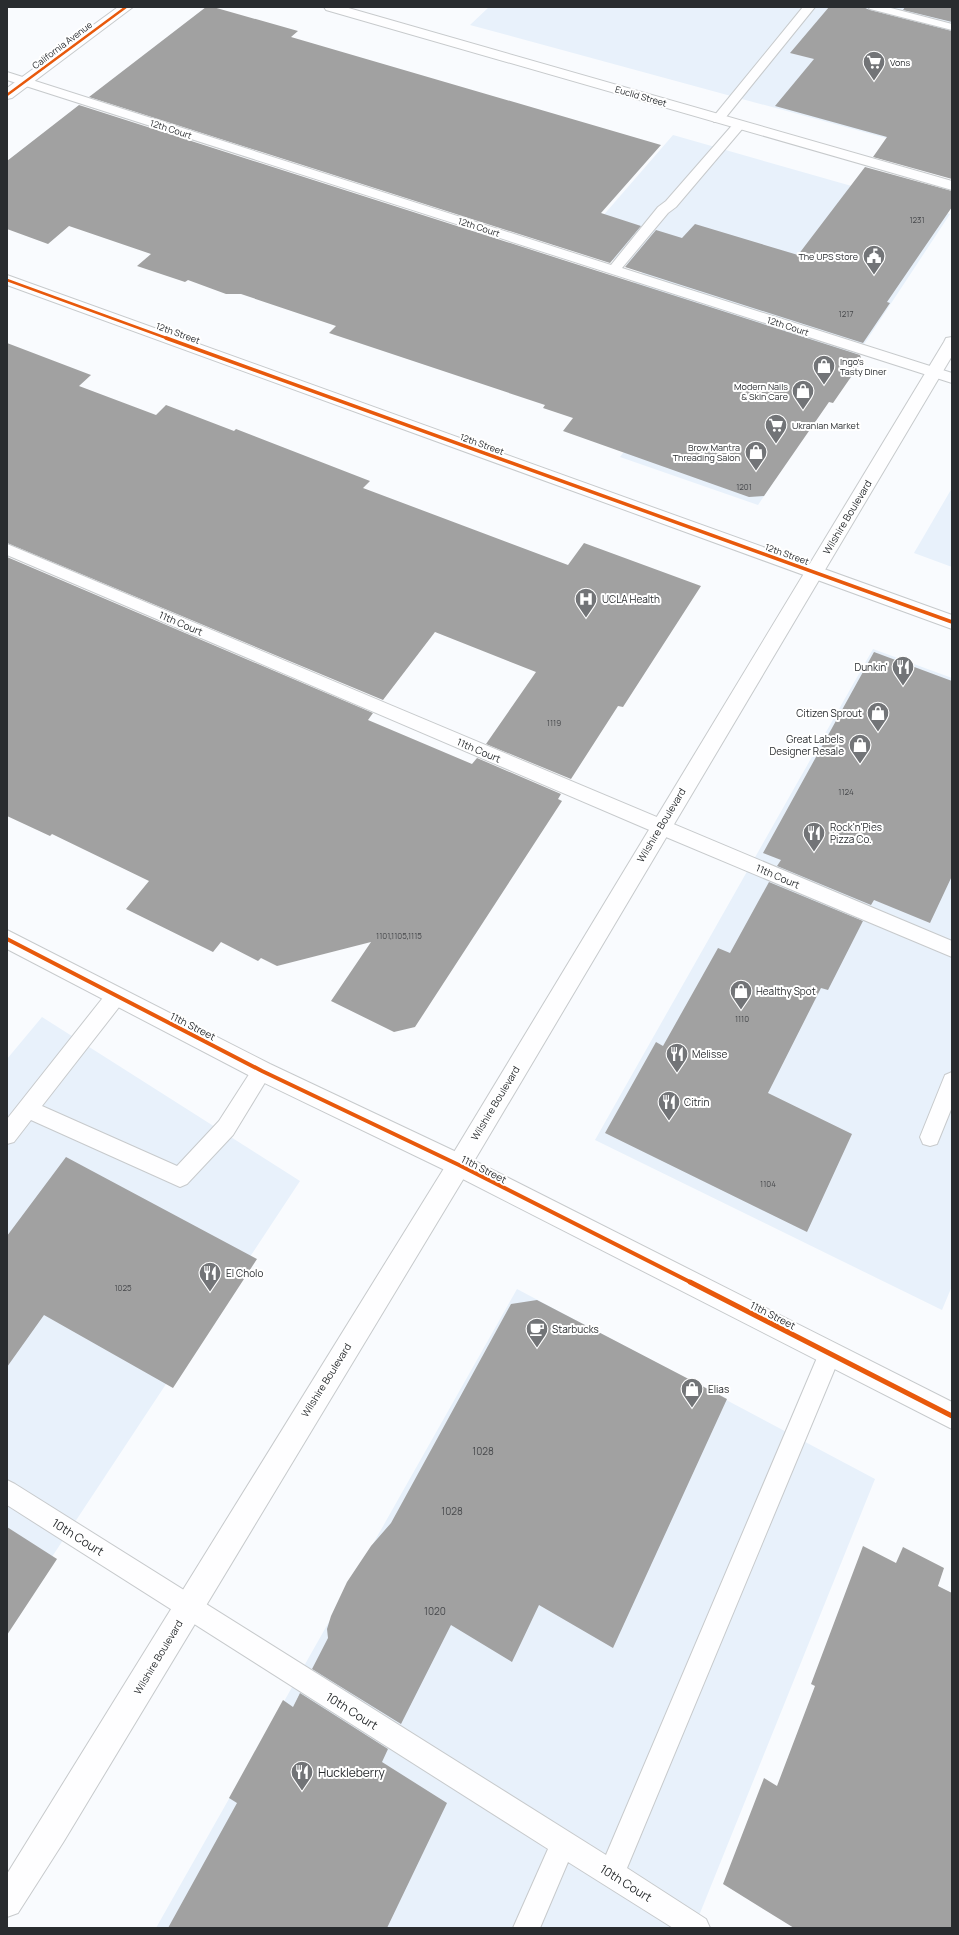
<svg xmlns="http://www.w3.org/2000/svg" width="959" height="1935" font-family="Manrope,sans-serif">
  <style>
    .built { fill: #e8f1fb }
    .building { fill: #a1a1a1 }
    .lines { fill: none; stroke-linecap: round; stroke-linejoin: round }
    .lane-casing { stroke: #c7cacc; stroke-width: 2 }
    .street-casing { stroke: #c7cacc; stroke-width: 2 }
    .secondary-casing { stroke: #c7cacc; stroke-width: 2 }
    .primary-casing { stroke: #c7cacc; stroke-width: 2 }
    .lane { fill: #fefeff; fill-rule: evenodd }
    .street { fill: #fefeff; fill-rule: evenodd }
    .secondary { fill: #fefeff; fill-rule: evenodd }
    .primary { fill: #fefeff; fill-rule: evenodd }
    .cycleway-far3-casing { stroke: #fff; stroke-width: 4 }
    .cycleway-far2-casing { stroke: #fff; stroke-width: 5.5 }
    .cycleway-far1-casing { stroke: #fff; stroke-width: 6 }
    .cycleway-casing { stroke: #fff; stroke-width: 8 }
    .cycleway-far3 { stroke: #e8590c; stroke-width: 2.5 }
    .cycleway-far2 { stroke: #e8590c; stroke-width: 3.5 }
    .cycleway-far1 { stroke: #e8590c; stroke-width: 4 }
    .cycleway { stroke: #e8590c; stroke-width: 5 }
    .labels { text-anchor: middle; dominant-baseline: central; stroke-width: 4; stroke-linejoin: round; paint-order: stroke }
    .number-label { font-size: 8px; fill: #47494c }
    .far-street-label { font-size: 9px; fill: #292c2f; stroke: #fff }
    .far-poi-label { font-size: 9px; fill: #292c2f; stroke: #fff; text-anchor: start }
    .street-label { font-size: 10px; fill: #292c2f; stroke: #fff }
    .poi-label { font-size: 10px; fill: #292c2f; stroke: #fff; text-anchor: start }
    .near-number-label { font-size: 10px; fill: #47494c }
    .near-street-label { font-size: 12px; fill: #292c2f; stroke: #fff }
    .near-poi-label { font-size: 12px; fill: #292c2f; stroke: #fff; text-anchor: start }
  </style>
  <rect width="100%" height="100%" fill="#f9fbfe"/>
  <path class="built" d="M 489,7 L 952,7 L 952,156 L 470,25 Z
    M 673,135 L 950,214 L 758,505 L 620,457 L 690,363 L 594,332 L 644,270 L 575,248 Z
    M 952,488 L 952,567 L 914,553 Z
    M 873,649 L 952,678 L 952,1286 L 942,1310 L 595,1140 Z
    M 42,1017 L 300,1181 L 7,1625 L 7,1059 Z
    M 517,1289 L 875,1479 L 694,1928 L 156,1928 Z"/>
  <path class="building" d="M 206,7 L 213,7 L 298,31 L 291,37 L 661,145 L 601,213 L 641,226 L 610,263 L 89,97 Z
    M 829,7 L 863,7 L 870,10 L 952,31 L 952,179 L 873,157 L 887,137 L 775,106 L 814,59 L 790,53 Z
    M 905,7 L 952,7 L 952,22 L 903,10 Z
    M 79,105 L 860,355 L 862,361 L 833,403 L 829,402 L 764,496 L 749,497 L 563,431 L 573,418 L 543,408 L 545,405 L 329,333 L 336,326 L 241,294 L 226,294 L 188,280 L 185,282 L 137,266 L 151,254 L 69,226 L 48,244 L 7,229 L 7,161 Z
    M 865,167 L 952,191 L 952,207 L 887,302 L 890,303 L 863,343 L 625,267 L 656,230 L 682,238 L 695,224 L 798,255 Z
    M 7,343 L 91,375 L 79,386 L 156,415 L 166,405 L 234,431 L 236,429 L 370,481 L 363,488 L 568,565 L 584,543 L 701,586 L 623,707 L 618,706 L 571,779 L 486,744 L 536,672 L 435,632 L 383,700 L 7,543 Z
    M 7,557 L 373,713 L 368,720 L 472,764 L 477,758 L 561,794 L 558,799 L 562,801 L 415,1027 L 394,1032 L 331,1001 L 371,942 L 277,966 L 261,958 L 258,961 L 221,942 L 213,952 L 126,909 L 149,881 L 52,834 L 50,836 L 7,816 Z
    M 874,652 L 952,681 L 952,876 L 930,923 L 874,900 L 871,905 L 777,866 L 781,860 L 763,853 Z
    M 769,882 L 863,921 L 828,990 L 821,988 L 768,1093 L 852,1134 L 807,1232 L 605,1133 L 656,1042 L 663,1046 L 718,948 L 730,953 Z
    M 66,1157 L 257,1259 L 173,1388 L 44,1315 L 7,1367 L 7,1236 Z
    M 537,1300 L 727,1399 L 613,1648 L 539,1605 L 512,1662 L 451,1625 L 401,1724 L 312,1669 L 328,1638 L 327,1629 L 331,1616 L 347,1582 L 371,1546 L 391,1523 L 511,1304 Z
    M 7,1527 L 57,1559 L 7,1635 Z
    M 863,1546 L 896,1563 L 903,1547 L 944,1568 L 938,1586 L 952,1593 L 952,1928 L 794,1928 L 723,1884 L 764,1778 L 777,1786 L 815,1686 L 811,1684 Z
    M 300,1693 L 388,1749 L 382,1762 L 447,1803 L 387,1928 L 168,1928 L 237,1803 L 229,1798 L 283,1700 L 293,1707 Z"/>
  <g class="lines">
    <g class="lane-casing">
      <path id="lane" d="M 803,7 L 815,7 L 722,122 L 714,122 L 712,119 L 714,116 Z
        M 868,7 L 887,7 L 952,24 L 952,30 L 870,9 Z
        M 7,72 L 611,265 L 658,207 L 666,201 L 735,122 L 743,122 L 745,125 L 743,128 L 676,207 L 668,213 L 622,268 L 952,373 L 952,383 L 7,80 Z
        M 7,544 L 952,941 L 952,957 L 654,832 L 7,555 Z
        M 116,988 L 123,990 L 126,996 L 123,1002 L 42,1106 L 177,1166 L 219,1121 L 255,1065 L 262,1062 L 269,1065 L 272,1071 L 233,1135 L 187,1184 L 180,1187 L 31,1120 L 14,1142 L 7,1144 L 7,1119 L 109,990 Z
        M 952,1072 L 952,1107 L 937,1144 L 930,1146 L 923,1144 L 920,1137 L 945,1075 Z
        M 830,1343 L 838,1346 L 841,1354 L 627,1868 L 706,1919 L 710,1928 L 673,1928 L 568,1862 L 540,1928 L 513,1928 L 548,1849 L 7,1505 L 7,1480 L 15,1484 L 606,1855 L 822,1346 Z"/>
    </g>
    <g class="street-casing">
      <path id="street" d="M 118,7 L 133,7 L 12,98 L 7,99 L 7,88 Z
        M 324,7 L 345,7 L 952,181 L 952,190 L 326,10 Z
        M 7,275 L 952,615 L 952,629 L 7,285 Z"/>
    </g>
    <g class="secondary-casing">
      <path id="secondary" d="M 7,930 L 270,1064 L 467,1157 L 952,1402 L 952,1429 L 451,1173 L 254,1078 L 7,949 Z"/>
    </g>
    <g class="primary-casing">
      <path id="primary" d="M 952,337 L 952,356 L 467,1173 L 64,1841 L 18,1913 L 7,1917 L 7,1874 L 451,1157 L 944,342 L 946,338 Z"/>
    </g>
    <use href="#lane" class="lane"/>
    <use href="#street" class="street"/>
    <use href="#secondary" class="secondary"/>
    <use href="#primary" class="primary"/>
    <g class="cycleway-far3-casing">
      <path id="cycleway-far3" d="M 7,95 L 126,7
        M 7,280 L 169,339"/>
    </g>
    <g class="cycleway-far2-casing">
      <path id="cycleway-far2" d="M 166,338 L 952,622"/>
    </g>
    <g class="cycleway-far1-casing">
      <path id="cycleway-far1" d="M 7,939 L 262,1071 L 459,1165 L 692,1283"/>
    </g>
    <g class="cycleway-casing">
      <path id="cycleway" d="M 690,1282 L 952,1416"/>
    </g>
    <use href="#cycleway-far3" class="cycleway-far3"/>
    <use href="#cycleway-far2" class="cycleway-far2"/>
    <use href="#cycleway-far1" class="cycleway-far1"/>
    <use href="#cycleway" class="cycleway"/>
  </g>
  <defs>
    <g id="supermarket-pin" transform="scale(1.15)"><path d="M0 17L-7.5 6A9.5 9.5 0 1 1 7.5 6Z" fill="#727477" stroke="#fff"/><path d="M-6-5.5h2.5l.6 2H6L4.5 2H-2.5L-4.4-4H-6ZM-1.5 3.2a1.3 1.3 0 1 0 .1 0ZM3 3.2a1.3 1.3 0 1 0 .1 0Z" fill="#fff"/></g>
    <g id="civic-pin" transform="scale(1.15)"><path d="M0 17L-7.5 6A9.5 9.5 0 1 1 7.5 6Z" fill="#727477" stroke="#fff"/><path d="M-.6-6.5H3V-4.5H.6V-3L4-1V1h2V6H-6V1h2V-1L-.6-3ZM-1.2 2.5V6h2.4V2.5Z" fill="#fff"/></g>
    <g id="shop-pin" transform="scale(1.15)"><path d="M0 17L-7.5 6A9.5 9.5 0 1 1 7.5 6Z" fill="#727477" stroke="#fff"/><path d="M-5-2.5h2.3a2.7 3.5 0 0 1 5.4 0H5L5.5 6h-11ZM-1.5-2.5h3a1.5 2.3 0 0 0-3 0Z" fill="#fff"/></g>
    <g id="hospital-pin" transform="scale(1.15)"><path d="M0 17L-7.5 6A9.5 9.5 0 1 1 7.5 6Z" fill="#727477" stroke="#fff"/><path d="M-5-5h3v3.5h4V-5h3V5h-3V1.5h-4V5h-3Z" fill="#fff"/></g>
    <g id="restaurant-pin" transform="scale(1.15)"><path d="M0 17L-7.5 6A9.5 9.5 0 1 1 7.5 6Z" fill="#727477" stroke="#fff"/><path d="M-5-6h1v4h1v-4h1v4h1v-4h1v5L-1.5 .5V6h-2V.5L-5-1ZM5-6V6H3V1.5H1.5Q1.5-4 5-6Z" fill="#fff"/></g>
    <g id="cafe-pin" transform="scale(1.15)"><path d="M0 17L-7.5 6A9.5 9.5 0 1 1 7.5 6Z" fill="#727477" stroke="#fff"/><path d="M-5.5-4.5H6V0H3Q3 3.5 0 3.5H-2.5Q-5.5 3.5-5.5 0ZM3-3.2v2h1.7v-2ZM-6 4.5H4V6H-6Z" fill="#fff"/></g>
  </defs>
  <g fill-rule="evenodd">
    <use href="#supermarket-pin" x="874" y="62"/>
    <use href="#civic-pin" x="874" y="256"/>
    <use href="#shop-pin" x="824" y="366"/>
    <use href="#shop-pin" x="803" y="391"/>
    <use href="#supermarket-pin" x="776" y="425"/>
    <use href="#shop-pin" x="756" y="452"/>
    <use href="#hospital-pin" x="586" y="599"/>
    <use href="#restaurant-pin" x="903" y="667"/>
    <use href="#shop-pin" x="878" y="713"/>
    <use href="#shop-pin" x="860" y="745"/>
    <use href="#restaurant-pin" x="814" y="833"/>
    <use href="#shop-pin" x="741" y="991"/>
    <use href="#restaurant-pin" x="677" y="1054"/>
    <use href="#restaurant-pin" x="669" y="1102"/>
    <use href="#restaurant-pin" x="210" y="1273"/>
    <use href="#cafe-pin" x="537" y="1329"/>
    <use href="#shop-pin" x="692" y="1389"/>
    <use href="#restaurant-pin" x="302" y="1772"/>
  </g>
  <g class="labels">
    <g class="number-label">
      <text x="917" y="219">1231</text>
      <text x="846" y="313">1217</text>
      <text x="744" y="486">1201</text>
      <text x="554" y="722">1119</text>
      <text x="846" y="791">1124</text>
      <text x="399" y="935">1101,1105,1115</text>
      <text x="742" y="1018">1110</text>
      <text x="768" y="1183">1104</text>
      <text x="123" y="1287">1025</text>
    </g>
    <g class="far-street-label">
      <text transform="translate(62 45) rotate(-37)">California Avenue</text>
      <text transform="translate(641 96) rotate(16)">Euclid Street</text>
      <text transform="translate(171 129) rotate(18)">12th Court</text>
      <text transform="translate(479 227) rotate(18)">12th Court</text>
      <text transform="translate(788 326) rotate(18)">12th Court</text>
      <text transform="translate(178 333) rotate(20)">12th Street</text>
      <text transform="translate(482 444) rotate(20)">12th Street</text>
      <text transform="translate(787 554) rotate(20)">12th Street</text>
    </g>
    <g class="far-poi-label">
      <text x="890" y="62">Vons</text>
      <text x="858" y="256" text-anchor="end">The UPS Store</text>
      <text x="840" y="361">Ingo's<tspan x="840" dy="10">Tasty Diner</tspan></text>
      <text x="788" y="386" text-anchor="end">Modern Nails<tspan x="788" dy="10">&amp; Skin Care</tspan></text>
      <text x="792" y="425">Ukranian Market</text>
      <text x="740" y="447" text-anchor="end">Brow Mantra<tspan x="740" dy="10">Threading Salon</tspan></text>
    </g>
    <g class="street-label">
      <text transform="translate(847 517) rotate(-59)">Wilshire Boulevard</text>
      <text transform="translate(181 623) rotate(23)">11th Court</text>
      <text transform="translate(479 750) rotate(23)">11th Court</text>
      <text transform="translate(661 825) rotate(-59)">Wilshire Boulevard</text>
      <text transform="translate(778 876) rotate(23)">11th Court</text>
      <text transform="translate(193 1026) rotate(27)">11th Street</text>
      <text transform="translate(495 1103) rotate(-59)">Wilshire Boulevard</text>
      <text transform="translate(484 1169) rotate(27)">11th Street</text>
      <text transform="translate(773 1315) rotate(27)">11th Street</text>
      <text transform="translate(326 1380) rotate(-58)">Wilshire Boulevard</text>
      <text transform="translate(158 1657) rotate(-59)">Wilshire Boulevard</text>
    </g>
    <g class="poi-label">
      <text x="602" y="599">UCLA Health</text>
      <text x="888" y="667" text-anchor="end">Dunkin'</text>
      <text x="862" y="713" text-anchor="end">Citizen Sprout</text>
      <text x="844" y="739" text-anchor="end">Great Labels<tspan x="844" dy="12">Designer Resale</tspan></text>
      <text x="830" y="827">Rock'n'Pies<tspan x="830" dy="12">Pizza Co.</tspan></text>
      <text x="756" y="991">Healthy Spot</text>
      <text x="692" y="1054">Melisse</text>
      <text x="684" y="1102">Citrin</text>
      <text x="226" y="1273">El Cholo</text>
      <text x="552" y="1329">Starbucks</text>
      <text x="708" y="1389">Elias</text>
    </g>
    <g class="near-number-label">
      <text x="483" y="1451">1028</text>
      <text x="452" y="1511">1028</text>
      <text x="435" y="1611">1020</text>
    </g>
    <g class="near-street-label">
      <text transform="translate(78 1537) rotate(32)">10th Court</text>
      <text transform="translate(352 1711) rotate(32)">10th Court</text>
      <text transform="translate(626 1883) rotate(32)">10th Court</text>
    </g>
    <g class="near-poi-label">
      <text x="318" y="1772">Huckleberry</text>
    </g>
  </g>
  <rect width="959" height="1935" fill="none" stroke="#292c2f" stroke-width="16"/>
</svg>
